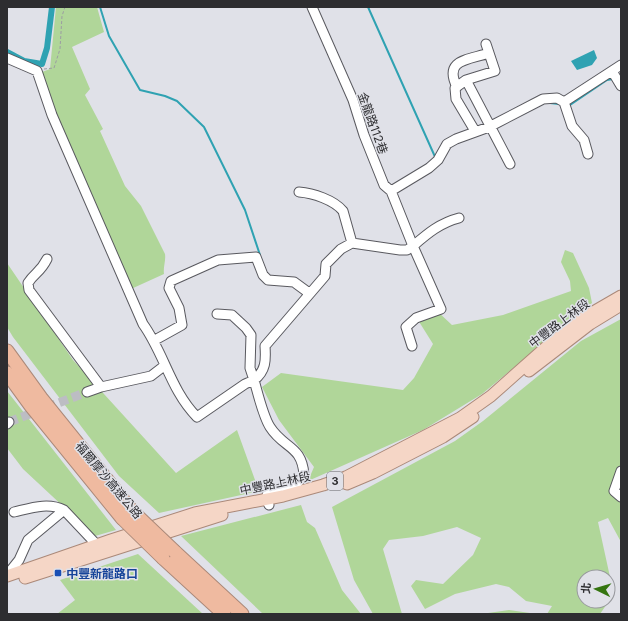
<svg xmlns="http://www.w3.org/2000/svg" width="628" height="621" font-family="Inter,'Noto Sans TC',sans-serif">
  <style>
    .green { fill: #b0d699; fill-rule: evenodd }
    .water { fill: #2fa2b2 }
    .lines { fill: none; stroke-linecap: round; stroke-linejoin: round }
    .stream { stroke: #2fa2b2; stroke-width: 2 }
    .canal { stroke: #2fa2b2; stroke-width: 6 }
    .minor-tunnel { stroke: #bcbdc3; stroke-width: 9; stroke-dasharray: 9 4.5; stroke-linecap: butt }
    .minor-casing { stroke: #59595f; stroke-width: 11 }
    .major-casing { stroke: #ab8979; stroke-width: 13 }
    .highway-casing { stroke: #ab8979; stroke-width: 15 }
    .path { stroke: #9c9da2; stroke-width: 1; stroke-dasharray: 3 2; stroke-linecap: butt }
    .minor { stroke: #fff; stroke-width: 9 }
    .major { stroke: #f5d6c6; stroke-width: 11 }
    .highway { stroke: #efbaa0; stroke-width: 13 }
    .highway-bridge-casing { stroke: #ab8979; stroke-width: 15; stroke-linecap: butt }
    .highway-bridge { stroke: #efbaa0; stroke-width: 13 }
    .transit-dot { fill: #1a4fb4; stroke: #e0e1e8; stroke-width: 1.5 }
    .labels { text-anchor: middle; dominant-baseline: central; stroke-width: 3; stroke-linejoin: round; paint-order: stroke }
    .shield { fill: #e0e1e8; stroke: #636367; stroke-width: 1 }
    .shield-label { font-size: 11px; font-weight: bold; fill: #2d2d30 }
    .street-label { font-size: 12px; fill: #2d2d30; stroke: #e0e1e8 }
    .transit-label { font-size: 12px; font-weight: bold; fill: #164399; stroke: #e0e1e8; text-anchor: start }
  </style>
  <rect width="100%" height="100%" fill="#e0e1e8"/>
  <path class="green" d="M 56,7 L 97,7 L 104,32 L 72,47 L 90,89 L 85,95 L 103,129 L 100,131 L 125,186 L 141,206 L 165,254 C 166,261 163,267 164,274 L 131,289 L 55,114 L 42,72 L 50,69 Z
    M 565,250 L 573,253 L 589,288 L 592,303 L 482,394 L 423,430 L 308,481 L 314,467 L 279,420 L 262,387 L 281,373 L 403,390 L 414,378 L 433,344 L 418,320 L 437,311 L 452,325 L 503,315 L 571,291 L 570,281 L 561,262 Z
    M 7,263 L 73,360 L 176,473 L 237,430 L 259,491 L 159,513 L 119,476 L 13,337 L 7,327 Z
    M 621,319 L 621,542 L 608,518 L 598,522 L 610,577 L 611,598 L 600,614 L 547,614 L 552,606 L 526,601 L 509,587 L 496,584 L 455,594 L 425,609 L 411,586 L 416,580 L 443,584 L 473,555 L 481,538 L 457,527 L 423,536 L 389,540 L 383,549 L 402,614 L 373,614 L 354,580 L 332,507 L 455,441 L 483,421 L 581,341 ZM 584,577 L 608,577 L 608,601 L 584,601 Z
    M 7,391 L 116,530 L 95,536 L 23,469 L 7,448 Z
    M 301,505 L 307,522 L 315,528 L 342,590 L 361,614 L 263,614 L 181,536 Z
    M 138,554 L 203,614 L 57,614 L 75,600 L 60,580 Z
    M 509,610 L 537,614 L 481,614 Z"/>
  <path class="water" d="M 594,50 L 597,58 L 592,65 L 577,70 L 571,61 Z"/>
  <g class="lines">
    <path class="stream" d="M 100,7 L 109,36 L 140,90 L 165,96 L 177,101 L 204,127 L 245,210 L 260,255
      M 368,7 L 436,159
      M 550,103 L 559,104
      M 568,104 L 570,105 L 607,80 L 613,79"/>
    <path class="canal" d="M 7,52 L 24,61 L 42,64 L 47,48 L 52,7"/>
    <path class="minor-tunnel" d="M 9,422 L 87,392"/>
    <g class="minor-casing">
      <path id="minor" d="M 7,58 L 37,71 L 52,115 L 143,324 C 164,353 171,391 197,417 L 245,384 L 254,380 L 250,368 L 251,335 L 246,328 L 232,315 L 217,314
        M 612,71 L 621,86
        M 466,80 L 495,71 L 486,44
        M 457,87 C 443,59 469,60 489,53
        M 564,102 L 572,126 L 584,140 L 588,154
        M 475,131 L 456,99 L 455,88 L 466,80 L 510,164
        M 391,191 L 429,168 L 438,160 L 447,144 L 456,139 L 489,127 L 543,99 L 557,98 L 564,102 L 621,65
        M 299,192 C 313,193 334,200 343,211 L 352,243
        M 47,259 C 40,273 35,272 28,283 L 29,290 L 101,387 L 87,392
        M 155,340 L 182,325 L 179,308 L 169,288 L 171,281 L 218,260 L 256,257 L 263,275 L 268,280 L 294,282 L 309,293
        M 412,346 L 406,327 L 416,318 L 441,309 L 413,246 C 428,233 440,223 459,218
        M 101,387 L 151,376 L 164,366
        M 7,424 L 9,422
        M 621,471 L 614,491 L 621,497
        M 269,505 L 266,499 L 268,492 L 296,485 L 304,475 C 302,445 284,449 270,427 C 263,416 258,394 254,380 C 266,371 266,360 265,346 L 325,276 L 326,264 L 341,249 L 352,243 L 400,250 L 407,250 L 413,246 L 391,191 L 384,185 L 364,135 L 353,100 L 312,7
        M 14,512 C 31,508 48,502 64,510 L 97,545
        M 7,575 L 19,560 L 28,540 L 64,510"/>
    </g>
    <g class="major-casing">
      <path id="major" d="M 529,371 L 590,324 L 621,305
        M 347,484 L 373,473 L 443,437 L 473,417
        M 7,576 L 111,540 L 195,513 L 283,496 L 323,485 L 346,477 L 460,418 L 491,396 L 545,348 L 583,318 L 621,296
        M 25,578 L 222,515"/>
    </g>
    <g class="highway-casing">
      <path id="highway" d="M 7,351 L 41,398 L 132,511
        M 7,373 L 31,406 L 122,518
        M 175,552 L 242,614
        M 163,558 L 224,614"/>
    </g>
    <path class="path" d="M 44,69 L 54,68 L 60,49 L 62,16 L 65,7"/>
    <use href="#minor" class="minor"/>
    <use href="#major" class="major"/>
    <use href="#highway" class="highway"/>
    <g class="highway-bridge-casing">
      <path id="highway-bridge" d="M 132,511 L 175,552
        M 122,518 L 163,558"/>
    </g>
    <use href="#highway-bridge" class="highway-bridge"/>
  </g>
  <rect class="transit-dot" x="54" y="569" width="8" height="8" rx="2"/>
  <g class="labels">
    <rect class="shield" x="327" y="472" width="16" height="18" rx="3"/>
    <g class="shield-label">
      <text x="335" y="481">3</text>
    </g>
    <g class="street-label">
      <text transform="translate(373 123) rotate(70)">金龍路112巷</text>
      <text transform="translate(559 323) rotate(-37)">中豐路上林段</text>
      <text transform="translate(109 480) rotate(50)">福爾摩沙高速公路</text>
      <text transform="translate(275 483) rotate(-12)">中豐路上林段</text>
    </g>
    <g class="transit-label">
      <text x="66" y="573">中豐新龍路口</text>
    </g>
  </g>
  <rect width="628" height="621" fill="none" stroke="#2d2d30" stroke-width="16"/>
  <g transform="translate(596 589) rotate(275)"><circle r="19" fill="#e0e1e8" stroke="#98999e"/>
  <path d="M0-3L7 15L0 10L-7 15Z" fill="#34740f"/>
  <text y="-6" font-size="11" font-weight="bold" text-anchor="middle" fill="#2d2d30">北</text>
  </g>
</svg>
